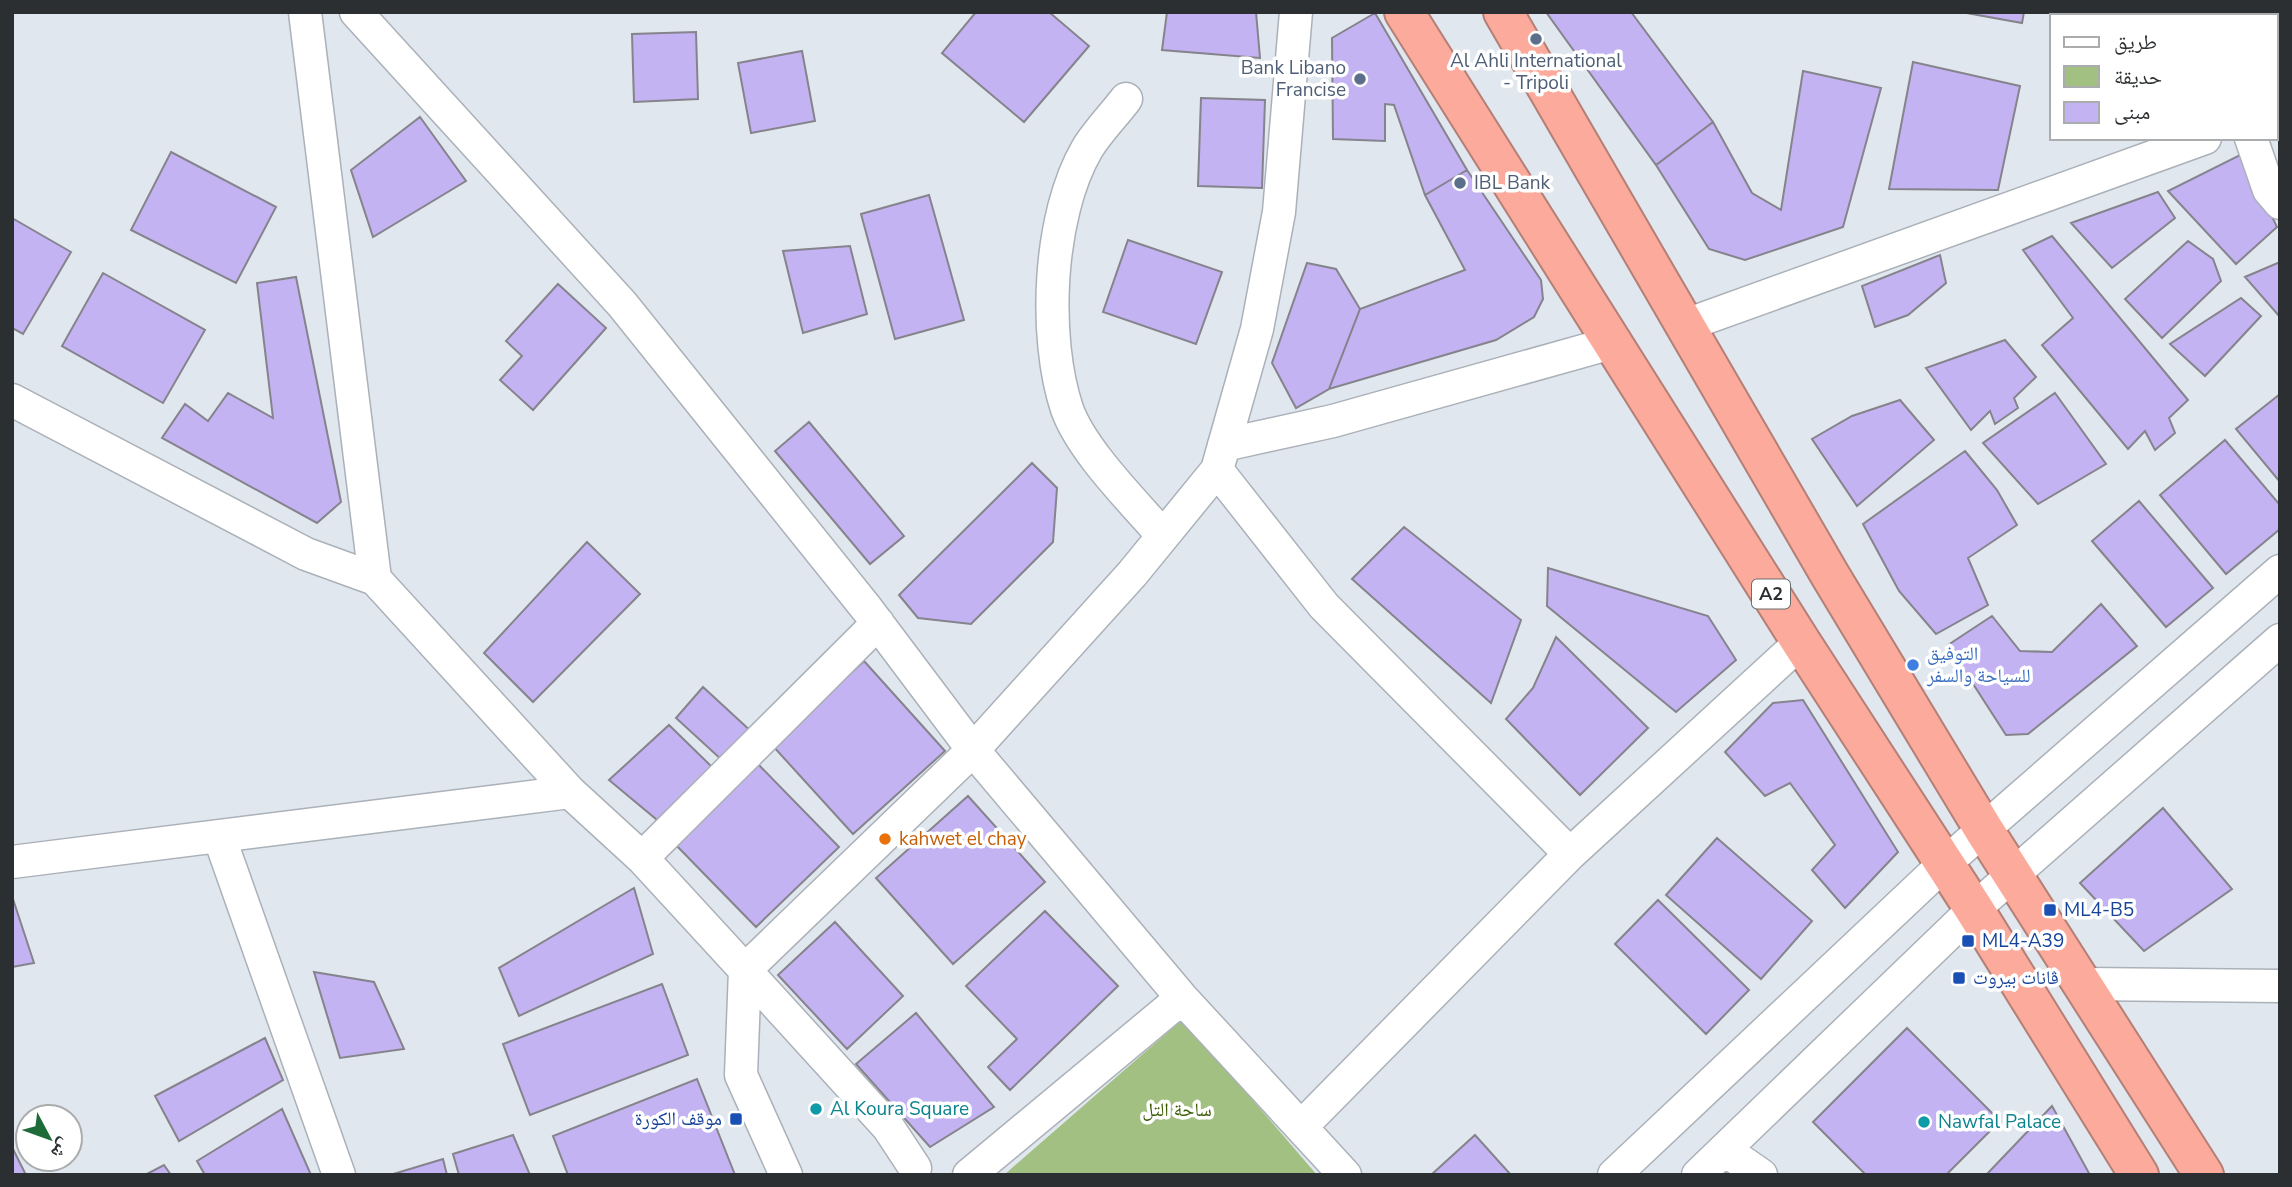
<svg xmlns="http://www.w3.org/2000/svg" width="2292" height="1187" font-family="'Nunito Sans','Noto Naskh Arabic',sans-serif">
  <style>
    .green { fill: #a1c082 }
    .building { fill: #c4b3f3; stroke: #85838b; stroke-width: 2 }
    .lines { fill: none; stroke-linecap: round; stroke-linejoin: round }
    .street-casing { stroke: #abb1b8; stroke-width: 35 }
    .highway-casing { stroke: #b37f76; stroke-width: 42 }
    .street { stroke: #fff; stroke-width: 32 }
    .highway { stroke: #fcaa9b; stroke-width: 38 }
    .service-dot { fill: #5c6f8a; stroke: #fff; stroke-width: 2.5 }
    .shop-dot { fill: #3f7fe0; stroke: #fff; stroke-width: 2.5 }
    .food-dot { fill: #e8710a; stroke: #fff; stroke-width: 2.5 }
    .transit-dot { fill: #1a4fb4; stroke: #fff; stroke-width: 2.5 }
    .culture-dot { fill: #0f9aa8; stroke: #fff; stroke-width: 2.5 }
    .labels { text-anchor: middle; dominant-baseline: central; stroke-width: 7; stroke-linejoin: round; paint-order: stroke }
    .shield { fill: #fff; stroke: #6b6d6f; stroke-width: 2 }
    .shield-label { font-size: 18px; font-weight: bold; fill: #2c2f31 }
    .service-label { font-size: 19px; fill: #4e5e75; stroke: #fff }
    .shop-label { font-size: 19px; fill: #366cbe; stroke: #fff; text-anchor: start }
    .food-label { font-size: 19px; fill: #c56008; stroke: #fff; text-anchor: start }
    .transit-label { font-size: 19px; fill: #164399; stroke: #fff; text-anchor: start }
    .culture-label { font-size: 19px; fill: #0d838f; stroke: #fff; text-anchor: start }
    .park-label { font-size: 19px; fill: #385900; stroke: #fff }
  </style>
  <rect width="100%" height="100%" fill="#e0e7ee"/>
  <path class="green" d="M 1183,1019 L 1317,1175 L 1006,1175 L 1005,1174 Z"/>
  <path class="building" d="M 976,12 L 1049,12 L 1089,46 L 1024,122 L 942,53 Z
    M 1167,12 L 1256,12 L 1260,58 L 1162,50 Z
    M 1546,12 L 1631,12 L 1713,122 L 1656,165 Z
    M 1961,12 L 2024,12 L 2022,23 Z
    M 2179,12 L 2232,12 L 2231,16 L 2147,16 Z
    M 1375,13 L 1467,170 L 1425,195 L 1394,105 L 1385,104 L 1385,141 L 1333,139 L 1332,38 Z
    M 696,32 L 698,99 L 634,102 L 632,34 Z
    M 802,51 L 815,121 L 751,133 L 738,63 Z
    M 1913,62 L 2020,86 L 1998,190 L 1889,189 Z
    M 1803,71 L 1881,88 L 1843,227 L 1745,260 L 1709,249 L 1656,165 L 1713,122 L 1752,193 L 1781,210 Z
    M 1201,98 L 1265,100 L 1262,188 L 1198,186 Z
    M 420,117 L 466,181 L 373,237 L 351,170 Z
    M 171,152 L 276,207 L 236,283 L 131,230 Z
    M 2242,154 L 2277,227 L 2236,264 L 2168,191 Z
    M 1467,170 L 1541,280 L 1543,299 L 1534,317 L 1496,340 L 1329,389 L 1360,309 L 1465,270 L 1425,195 Z
    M 2158,192 L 2175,218 L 2112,268 L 2071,223 Z
    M 929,195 L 964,320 L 895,339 L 861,214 Z
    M 12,218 L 71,252 L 23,334 L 12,328 Z
    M 2052,236 L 2188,400 L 2169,418 L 2175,433 L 2155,450 L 2145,431 L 2128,449 L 2042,345 L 2073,318 L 2023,250 Z
    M 1128,240 L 1222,272 L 1196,344 L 1103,312 Z
    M 2188,241 L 2213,259 L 2221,281 L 2162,338 L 2125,299 Z
    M 850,246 L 867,314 L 803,333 L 783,251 Z
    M 1940,255 L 1946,283 L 1908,315 L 1875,327 L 1862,286 Z
    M 2280,262 L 2280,317 L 2245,277 Z
    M 1307,263 L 1336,269 L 1360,309 L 1329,389 L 1296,408 L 1272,363 Z
    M 103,273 L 205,330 L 163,403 L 62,346 Z
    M 296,277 L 341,502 L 317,523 L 162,438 L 185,404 L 208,421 L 228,393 L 273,418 L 257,283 Z
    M 558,284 L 606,328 L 533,410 L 500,380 L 522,356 L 506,341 Z
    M 2241,298 L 2261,316 L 2205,376 L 2170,344 Z
    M 2005,340 L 2036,377 L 2014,398 L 2018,408 L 1995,424 L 1990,411 L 1971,430 L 1926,368 Z
    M 2055,393 L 2106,464 L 2038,504 L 1983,443 Z
    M 2280,394 L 2280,482 L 2236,429 Z
    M 1900,400 L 1934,440 L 1857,506 L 1812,439 L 1852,416 Z
    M 809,422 L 904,536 L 870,564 L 775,451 Z
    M 2225,440 L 2280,505 L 2280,529 L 2226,574 L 2160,495 Z
    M 1965,451 L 1997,490 L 2017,525 L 1968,558 L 1988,605 L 1936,634 L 1899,591 L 1863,524 Z
    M 1032,463 L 1057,488 L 1053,542 L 971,624 L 918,618 L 899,595 Z
    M 2139,501 L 2213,588 L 2166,627 L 2092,541 Z
    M 1404,527 L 1521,620 L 1491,703 L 1352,579 Z
    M 587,542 L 640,594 L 533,702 L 484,653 Z
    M 1548,568 L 1708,616 L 1736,660 L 1676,712 L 1547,606 Z
    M 2101,604 L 2137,646 L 2028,734 L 2006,735 L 1948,645 L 1992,616 L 2020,651 L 2052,652 Z
    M 1556,637 L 1648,728 L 1580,795 L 1506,719 L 1533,688 Z
    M 864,661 L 945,751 L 853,834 L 772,745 Z
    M 703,687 L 754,734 L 724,762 L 676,718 Z
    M 1803,700 L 1898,852 L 1845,908 L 1812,870 L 1835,845 L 1790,783 L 1765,796 L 1725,752 L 1773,703 Z
    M 669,725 L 712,767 L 662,824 L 609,780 Z
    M 754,760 L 839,847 L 756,927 L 671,840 Z
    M 968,796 L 1045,882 L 953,964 L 876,878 Z
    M 2163,808 L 2232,889 L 2144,951 L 2080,883 Z
    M 1717,838 L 1812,921 L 1761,979 L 1666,895 Z
    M 634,888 L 653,954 L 519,1016 L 499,968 Z
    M 12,896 L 34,963 L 12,967 Z
    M 1658,900 L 1749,990 L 1706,1034 L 1615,944 Z
    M 1045,911 L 1118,986 L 1010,1090 L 988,1067 L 1017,1039 L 966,986 Z
    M 835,922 L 903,996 L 847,1049 L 778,975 Z
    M 314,972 L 374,982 L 404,1049 L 340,1058 Z
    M 662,984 L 688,1055 L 530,1115 L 503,1044 Z
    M 916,1013 L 994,1107 L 930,1147 L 856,1064 Z
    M 1907,1028 L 2000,1121 L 1946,1175 L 1866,1175 L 1813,1122 Z
    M 265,1038 L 283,1080 L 179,1141 L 155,1096 Z
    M 697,1079 L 735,1175 L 568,1175 L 553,1136 Z
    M 2052,1106 L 2090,1175 L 1986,1175 Z
    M 282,1109 L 311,1175 L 205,1175 L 197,1161 Z
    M 513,1135 L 530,1175 L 459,1175 L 453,1154 Z
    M 1475,1135 L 1511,1175 L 1431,1175 Z
    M 12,1147 L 26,1175 L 12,1175 Z
    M 443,1159 L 447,1175 L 390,1175 Z
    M 164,1165 L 171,1175 L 145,1175 Z"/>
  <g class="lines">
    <g class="street-casing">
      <path id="street" d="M 305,12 L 375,579 L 570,792 L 642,858 L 745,970 L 888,1127 L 915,1168
        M 356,12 L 622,304 L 867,609 L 973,750 L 1182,998 L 1345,1175
        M 2258,16 L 2258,12
        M 1126,99 C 1114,115 1097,132 1087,149 C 1048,216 1043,337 1067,409 C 1082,451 1133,501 1163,536
        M 2276,114 L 2280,113
        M 2251,138 L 2269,190 L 2280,203
        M 1686,325 L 2205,138
        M 12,400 L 306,554 L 375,579
        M 1224,445 L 1333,421 L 1615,342
        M 1217,470 L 1324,606 L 1570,854
        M 219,836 L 339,1175
        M 642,858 L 878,623
        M 12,862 L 570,792
        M 2085,984 L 2280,986
        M 1301,1127 L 1570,854 L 1801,642
        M 1725,1150 L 1761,1175
        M 786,1175 L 741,1075 L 745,970 L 973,750 L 1132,574 L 1217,470 L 1257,329 L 1279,212 L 1296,12
        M 969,1175 L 1182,998
        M 1614,1175 L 1943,865 L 2280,571
        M 1698,1175 L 1974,909 L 2280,640"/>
    </g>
    <g class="highway-casing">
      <path id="highway" d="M 1404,12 L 1801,642 L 1974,909 L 2139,1175
        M 1503,12 L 1830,575 L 1984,830 L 2204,1175"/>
    </g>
    <use href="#street" class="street"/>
    <use href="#highway" class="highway"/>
  </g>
  <g class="service-dot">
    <circle cx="1536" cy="39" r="7"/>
    <circle cx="1360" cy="79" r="7"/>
    <circle cx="1460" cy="183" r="7"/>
  </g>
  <circle class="shop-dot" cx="1913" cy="665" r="7"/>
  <circle class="food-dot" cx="885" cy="839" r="7"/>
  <g class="transit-dot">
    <rect x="2043" y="903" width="14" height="14" rx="3.5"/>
    <rect x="1961" y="934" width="14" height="14" rx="3.5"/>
    <rect x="1952" y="971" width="14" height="14" rx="3.5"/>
    <rect x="729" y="1112" width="14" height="14" rx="3.5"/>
  </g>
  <g class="culture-dot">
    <circle cx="816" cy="1109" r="7"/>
    <circle cx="1924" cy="1122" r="7"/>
  </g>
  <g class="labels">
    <rect class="shield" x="1752" y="579.5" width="38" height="29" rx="5"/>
    <g class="shield-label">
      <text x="1771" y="594">A2</text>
    </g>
    <g class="service-label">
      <text x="1536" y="61">Al Ahli International<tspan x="1536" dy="22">- Tripoli</tspan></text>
      <text x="1346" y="68" text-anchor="end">Bank Libano<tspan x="1346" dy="22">Francise</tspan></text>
      <text x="1474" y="183" text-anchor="start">IBL Bank</text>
    </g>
    <g class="shop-label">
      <text x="1927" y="654">التوفيق<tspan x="1927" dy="22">للسياحة والسفر</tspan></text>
    </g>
    <g class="food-label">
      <text x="899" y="839">kahwet el chay</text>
    </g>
    <g class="transit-label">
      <text x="2064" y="910">ML4-B5</text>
      <text x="1982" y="941">ML4-A39</text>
      <text x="1973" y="978">ڤانات بيروت</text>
      <text x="722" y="1119" text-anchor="end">موقف الكورة</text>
    </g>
    <g class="culture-label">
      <text x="830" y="1109">Al Koura Square</text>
      <text x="1938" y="1122">Nawfal Palace</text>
    </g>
    <g class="park-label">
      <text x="1177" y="1110">ساحة التل</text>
    </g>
  </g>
  <rect width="2292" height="1187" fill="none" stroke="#2c2f31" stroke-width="28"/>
  <rect x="2050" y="14" width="228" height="126" fill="#ffffff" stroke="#abacad" stroke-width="2"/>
  <rect x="2064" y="37" width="35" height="10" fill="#ffffff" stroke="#abacad" stroke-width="2"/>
  <text x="2114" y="49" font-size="21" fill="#2c2f31">طريق</text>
  <rect x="2064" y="66" width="35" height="21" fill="#a1c082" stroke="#abacad" stroke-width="2"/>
  <text x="2114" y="84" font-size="21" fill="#2c2f31">حديقة</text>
  <rect x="2064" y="102" width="35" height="21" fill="#c4b3f3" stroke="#abacad" stroke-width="2"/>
  <text x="2114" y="119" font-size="21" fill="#2c2f31">مبنى</text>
  <g transform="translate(49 1138) rotate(131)"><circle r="33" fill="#ffffff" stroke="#abacad" stroke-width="2"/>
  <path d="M0-5L12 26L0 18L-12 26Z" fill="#1e6b39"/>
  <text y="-10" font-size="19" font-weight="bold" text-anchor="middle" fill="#2c2f31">ش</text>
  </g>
</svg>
